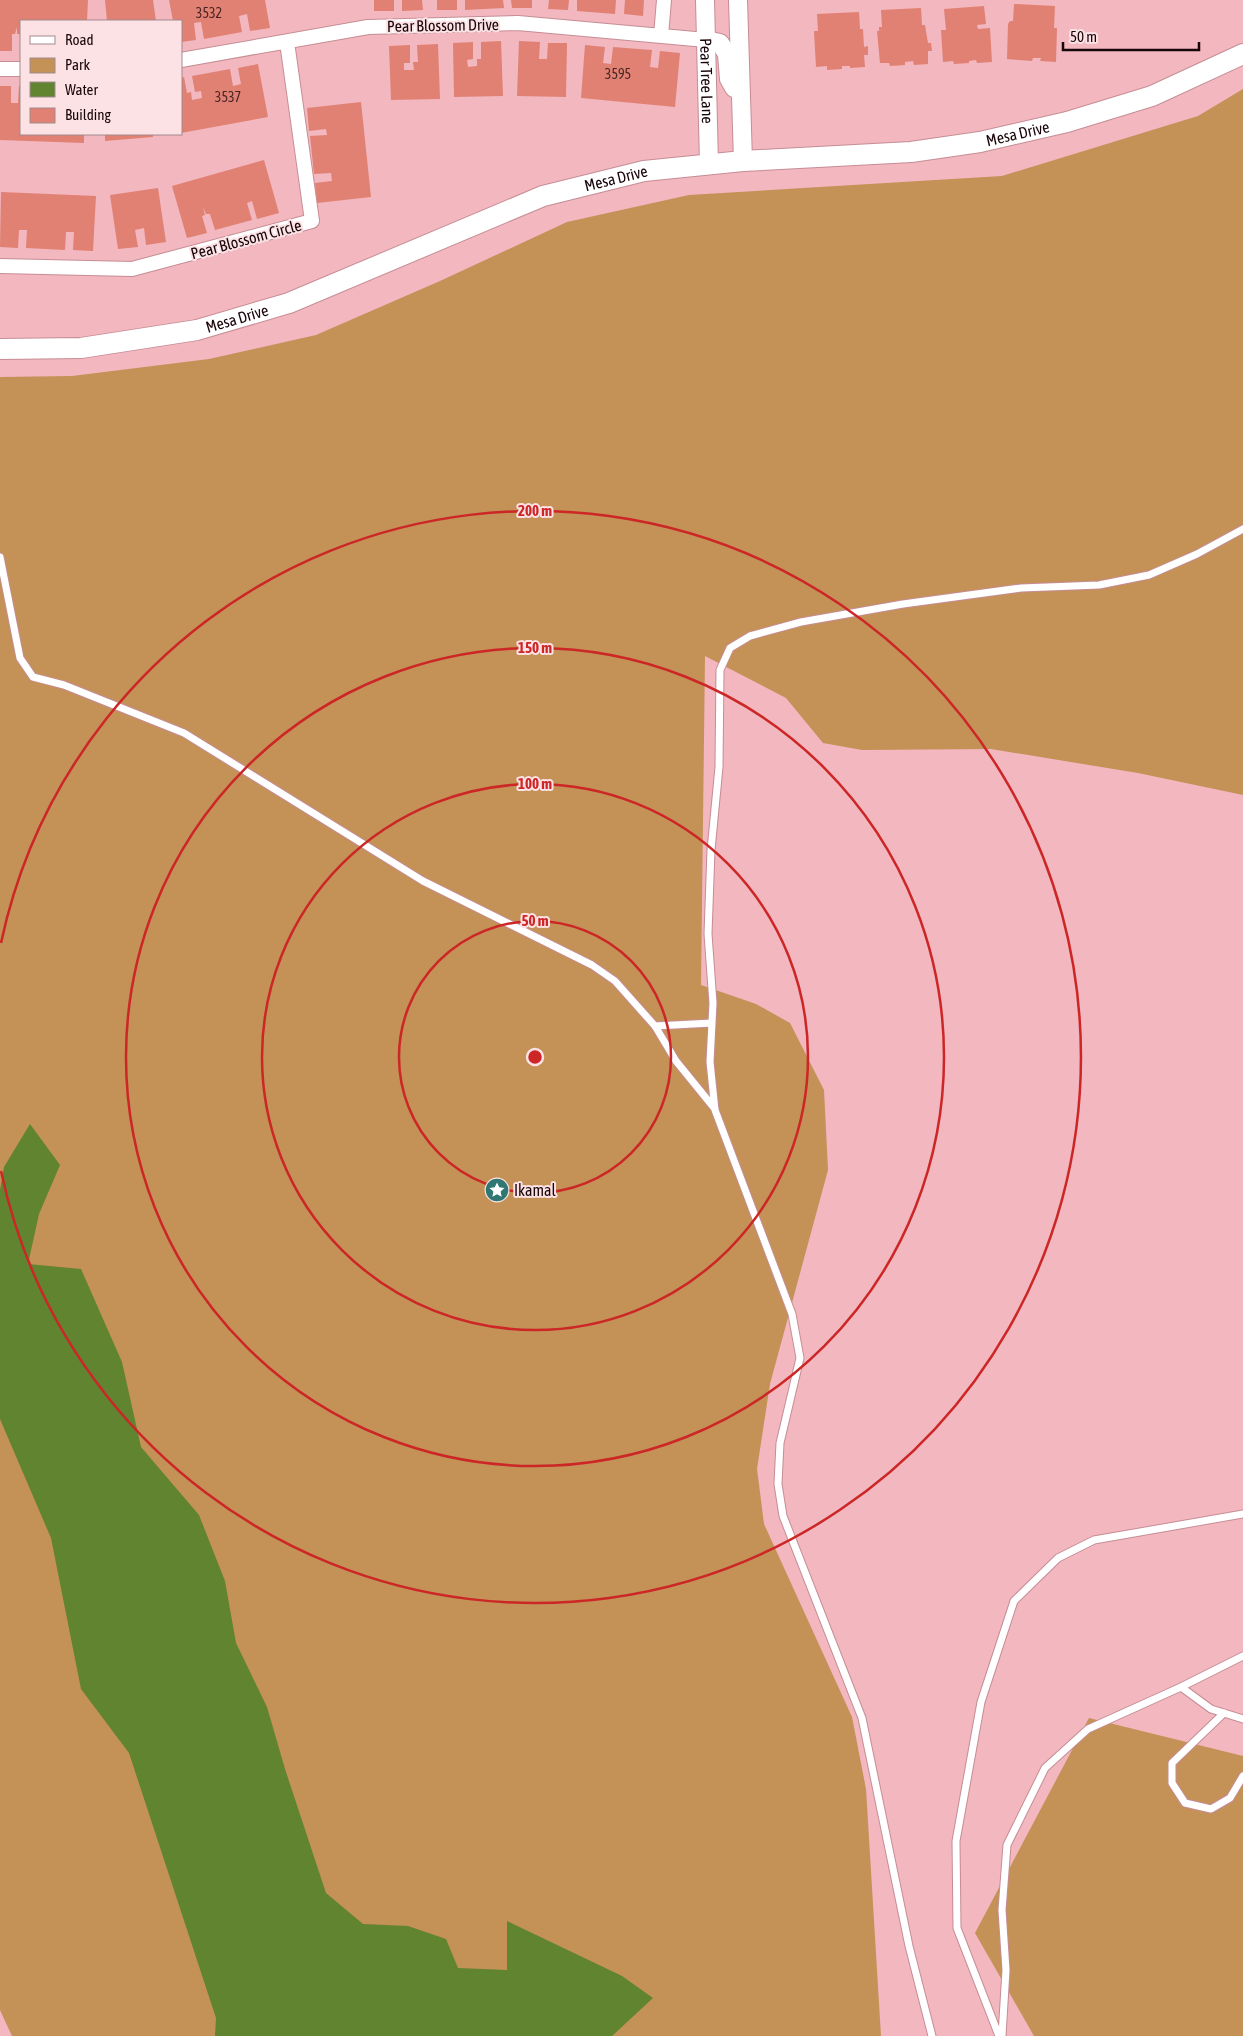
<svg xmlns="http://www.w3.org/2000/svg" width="1243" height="2036" font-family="'Asap Condensed',sans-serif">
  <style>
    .green { fill: #c49156 }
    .water { fill: #608430 }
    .building { fill: #e08173 }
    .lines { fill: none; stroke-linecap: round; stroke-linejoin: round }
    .service-casing { stroke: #c68d95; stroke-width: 9 }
    .minor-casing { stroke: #c68d95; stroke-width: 16 }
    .tertiary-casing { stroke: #c68d95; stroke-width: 20 }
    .secondary-casing { stroke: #c68d95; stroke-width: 22 }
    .service { stroke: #fff; stroke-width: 7 }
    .minor { stroke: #fff; stroke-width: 14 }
    .tertiary { stroke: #fff; stroke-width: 18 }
    .secondary { stroke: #fff; stroke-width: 20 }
    .ring { fill: none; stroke: #cc2626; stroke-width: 2.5 }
    .labels { text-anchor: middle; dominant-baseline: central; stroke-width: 4; stroke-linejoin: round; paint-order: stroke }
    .number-label { font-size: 14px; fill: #4a2424 }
    .street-label { font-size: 16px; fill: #180509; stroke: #fce2e5 }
    .poi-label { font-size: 16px; fill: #180509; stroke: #fce2e5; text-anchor: start }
    .centre { fill: #cc2626; stroke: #fce2e5; stroke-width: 2.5 }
    .ring-label { font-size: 15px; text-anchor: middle; font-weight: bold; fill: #cc2626; stroke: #fce2e5; stroke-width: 4; stroke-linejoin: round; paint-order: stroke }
  </style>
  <rect width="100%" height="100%" fill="#f2b7bf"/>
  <path class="green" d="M 1243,89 L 1243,795 L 1138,773 L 991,749 L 862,750 L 823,743 L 786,698 L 705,656 L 701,985 L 756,1004 L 790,1023 L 824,1090 L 828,1170 L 770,1384 L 757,1469 L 764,1524 L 852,1717 L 866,1789 L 881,2036 L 12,2036 L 0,2010 L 0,377 L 72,376 L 209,359 L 316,335 L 440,281 L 567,222 L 689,195 L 1002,176 L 1198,116 Z
    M 1089,1718 L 1243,1756 L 1243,2036 L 1034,2036 L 975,1933 Z"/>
  <path class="water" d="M 30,1124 L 60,1165 L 39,1214 L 28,1264 L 81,1269 L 122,1362 L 141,1447 L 199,1515 L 225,1581 L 236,1643 L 267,1707 L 285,1769 L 326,1893 L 363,1924 L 408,1926 L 446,1939 L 458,1968 L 507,1970 L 507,1921 L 622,1976 L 653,1998 L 612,2036 L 215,2036 L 216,2018 L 129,1753 L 81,1689 L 51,1538 L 0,1419 L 0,1190 L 4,1167 Z"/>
  <path class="building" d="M 0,0 L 88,0 L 87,21 L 21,21 L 21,34 L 17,34 L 17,27 L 15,34 L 12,34 L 12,51 L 0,51 Z
    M 105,0 L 153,0 L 156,21 L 107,21 Z
    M 169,0 L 265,0 L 270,28 L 250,31 L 247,14 L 239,16 L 242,32 L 204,39 L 201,22 L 194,23 L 196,40 L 181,42 L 181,21 L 173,21 Z
    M 374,0 L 394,0 L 394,11 L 374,11 Z
    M 402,0 L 422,0 L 423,10 L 402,11 Z
    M 437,0 L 457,0 L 457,10 L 437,10 Z
    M 465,0 L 503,0 L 504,8 L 465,10 Z
    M 511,0 L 532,0 L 532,8 L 512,8 Z
    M 549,0 L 569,0 L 568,10 L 548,9 Z
    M 577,0 L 616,0 L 615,14 L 577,11 Z
    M 625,0 L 644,0 L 643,16 L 624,14 Z
    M 1014,4 L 1055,6 L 1054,28 L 1057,28 L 1056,62 L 1040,61 L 1041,58 L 1033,58 L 1032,61 L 1007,59 L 1008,24 L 1010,21 L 1013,21 Z
    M 984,6 L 986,24 L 977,25 L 978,29 L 990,28 L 992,62 L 977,63 L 976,60 L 969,61 L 969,63 L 954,64 L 953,61 L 943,62 L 941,30 L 946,30 L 944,9 Z
    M 921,8 L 922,25 L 925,25 L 928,43 L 931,43 L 932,51 L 928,51 L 928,64 L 914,65 L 913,61 L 905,62 L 905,65 L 890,66 L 889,63 L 880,63 L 877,31 L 879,31 L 879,27 L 882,27 L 881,10 Z
    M 859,12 L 860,29 L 863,29 L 864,47 L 868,46 L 868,55 L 864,55 L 865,67 L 850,68 L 850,66 L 842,66 L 842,69 L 827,70 L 827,66 L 816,67 L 814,31 L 818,31 L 817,14 Z
    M 501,41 L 503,96 L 454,97 L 453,43 L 473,42 L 473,59 L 467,60 L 468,67 L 477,66 L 477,59 L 481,59 L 481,42 Z
    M 519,41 L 540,42 L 539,59 L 547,59 L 548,43 L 567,43 L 566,97 L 517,96 Z
    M 438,44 L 440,99 L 391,100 L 389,46 L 410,45 L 410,63 L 404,63 L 404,70 L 414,70 L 413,62 L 418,62 L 417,45 Z
    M 585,45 L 605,47 L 603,63 L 611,64 L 613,47 L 652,50 L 650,67 L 658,68 L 660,51 L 680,53 L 675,107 L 581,98 Z
    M 258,64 L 268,117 L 181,133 L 181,78 L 184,77 L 187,93 L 191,92 L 192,100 L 202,98 L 201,91 L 195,92 L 192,76 L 230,69 L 233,86 L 241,84 L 238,68 Z
    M 0,86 L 11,86 L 11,103 L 18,103 L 19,86 L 21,86 L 21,134 L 84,134 L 84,143 L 0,140 Z
    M 361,102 L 371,197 L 317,203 L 315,183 L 332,181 L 331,173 L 314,174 L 310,136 L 327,135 L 326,129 L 309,131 L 307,108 Z
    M 105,134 L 153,134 L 153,137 L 105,141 Z
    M 264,160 L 279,213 L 257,219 L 252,201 L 247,203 L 252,220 L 215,230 L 210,214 L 206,214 L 203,207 L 205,215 L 202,216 L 207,233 L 187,238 L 172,186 Z
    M 158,188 L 166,242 L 146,245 L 144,228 L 135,230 L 138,247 L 118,249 L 110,195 Z
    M 1,192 L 96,196 L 93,251 L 73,250 L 74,232 L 66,232 L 65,250 L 26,248 L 27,230 L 19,230 L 18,248 L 0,247 Z"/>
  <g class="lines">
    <g class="service-casing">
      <path id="service" d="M 0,557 L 20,658 L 33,677 L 64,685 L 184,733 L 423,881 L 592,965 L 615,981 L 655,1026 L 676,1061 L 715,1109
        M 655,1026 L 712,1023
        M 1181,1687 L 1211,1709 L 1243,1719
        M 1224,1713 L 1172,1763 L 1172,1783 L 1185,1803 L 1211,1809 L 1230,1798 L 1243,1776
        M 932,2036 L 909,1946 L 862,1718 L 783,1516 L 778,1484 L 780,1443 L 800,1358 L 792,1314 L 715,1110 L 710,1062 L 713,1003 L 708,934 L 711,850 L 719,767 L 720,670 L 730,648 L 750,636 L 801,622 L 903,604 L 1021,588 L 1099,585 L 1149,575 L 1197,554 L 1243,529
        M 999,2036 L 957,1928 L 956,1841 L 981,1702 L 1014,1601 L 1058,1558 L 1094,1540 L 1243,1514
        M 1002,2036 L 1006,1970 L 1002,1910 L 1007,1845 L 1045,1768 L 1088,1729 L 1181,1687 L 1243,1656"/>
    </g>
    <g class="minor-casing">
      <path id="minor" d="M 661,36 L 664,0
        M 181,60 L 368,27 L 518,23 L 706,40
        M 0,69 L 21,69
        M 0,266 L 132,269 L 312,221 L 287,42"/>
    </g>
    <g class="tertiary-casing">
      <g id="tertiary">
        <path id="s1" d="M 705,0 L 709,164"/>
        <path d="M 738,0 L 743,161"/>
        <path d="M 706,40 L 720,43 L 727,54 L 729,79 L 734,88"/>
      </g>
    </g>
    <g class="secondary-casing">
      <g id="secondary">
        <path id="s2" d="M 0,349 L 81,348 L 197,330 L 289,303 L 543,196 L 644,171 L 743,161 L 911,152 L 980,142 L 1067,122 L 1152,96 L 1243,54"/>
      </g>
    </g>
    <use href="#service" class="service"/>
    <use href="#minor" class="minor"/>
    <use href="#tertiary" class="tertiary"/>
    <use href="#secondary" class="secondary"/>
  </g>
  <g class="ring">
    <circle cx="535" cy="1057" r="136"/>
    <circle cx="535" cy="1057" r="273"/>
    <circle cx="535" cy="1057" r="409"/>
    <path d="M1 943A546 546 0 1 1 1 1171"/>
  </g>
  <defs>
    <g id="sight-disc" transform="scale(1.25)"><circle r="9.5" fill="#2e7772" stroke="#fce2e5"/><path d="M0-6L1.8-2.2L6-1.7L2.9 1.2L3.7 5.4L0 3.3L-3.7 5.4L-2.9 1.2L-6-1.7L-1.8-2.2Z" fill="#fff"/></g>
  </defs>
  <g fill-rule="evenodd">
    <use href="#sight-disc" x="497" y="1190"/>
  </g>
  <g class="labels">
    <g class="number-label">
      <text x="209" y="13">3532</text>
      <text x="618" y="74">3595</text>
      <text x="228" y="97">3537</text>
    </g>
    <g class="street-label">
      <text transform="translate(443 25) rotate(-1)">Pear Blossom Drive</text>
      <text stroke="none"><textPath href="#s1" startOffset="81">Pear Tree Lane</textPath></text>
      <text stroke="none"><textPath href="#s2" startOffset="1050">Mesa Drive</textPath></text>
      <text stroke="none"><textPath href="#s2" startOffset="645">Mesa Drive</textPath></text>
      <text transform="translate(246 239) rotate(-15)">Pear Blossom Circle</text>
      <text stroke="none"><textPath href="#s2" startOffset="240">Mesa Drive</textPath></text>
    </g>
    <g class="poi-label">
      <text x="514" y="1190">Ikamal</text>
    </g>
  </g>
  <circle cx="535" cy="1057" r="8" class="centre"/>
  <g class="ring-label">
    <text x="535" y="516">200 m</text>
    <text x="535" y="653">150 m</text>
    <text x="535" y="789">100 m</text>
    <text x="535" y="926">50 m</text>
  </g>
  <rect x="20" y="20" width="162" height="115" fill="#fce2e5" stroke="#a18a8d"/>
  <rect x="30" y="36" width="25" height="8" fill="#ffffff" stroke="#a18a8d"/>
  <text x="65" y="45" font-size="15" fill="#180509">Road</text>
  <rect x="30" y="58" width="25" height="15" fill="#c49156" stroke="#a18a8d"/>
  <text x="65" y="70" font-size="15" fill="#180509">Park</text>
  <rect x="30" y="82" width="25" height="15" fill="#608430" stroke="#a18a8d"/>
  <text x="65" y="95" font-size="15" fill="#180509">Water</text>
  <rect x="30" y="108" width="25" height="15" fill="#e08173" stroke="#a18a8d"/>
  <text x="65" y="120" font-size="15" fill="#180509">Building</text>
  <path d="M1063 42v8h136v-8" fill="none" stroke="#180509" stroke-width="2.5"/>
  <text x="1070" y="42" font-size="15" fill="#180509" stroke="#fce2e5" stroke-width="4" paint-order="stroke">50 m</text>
</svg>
